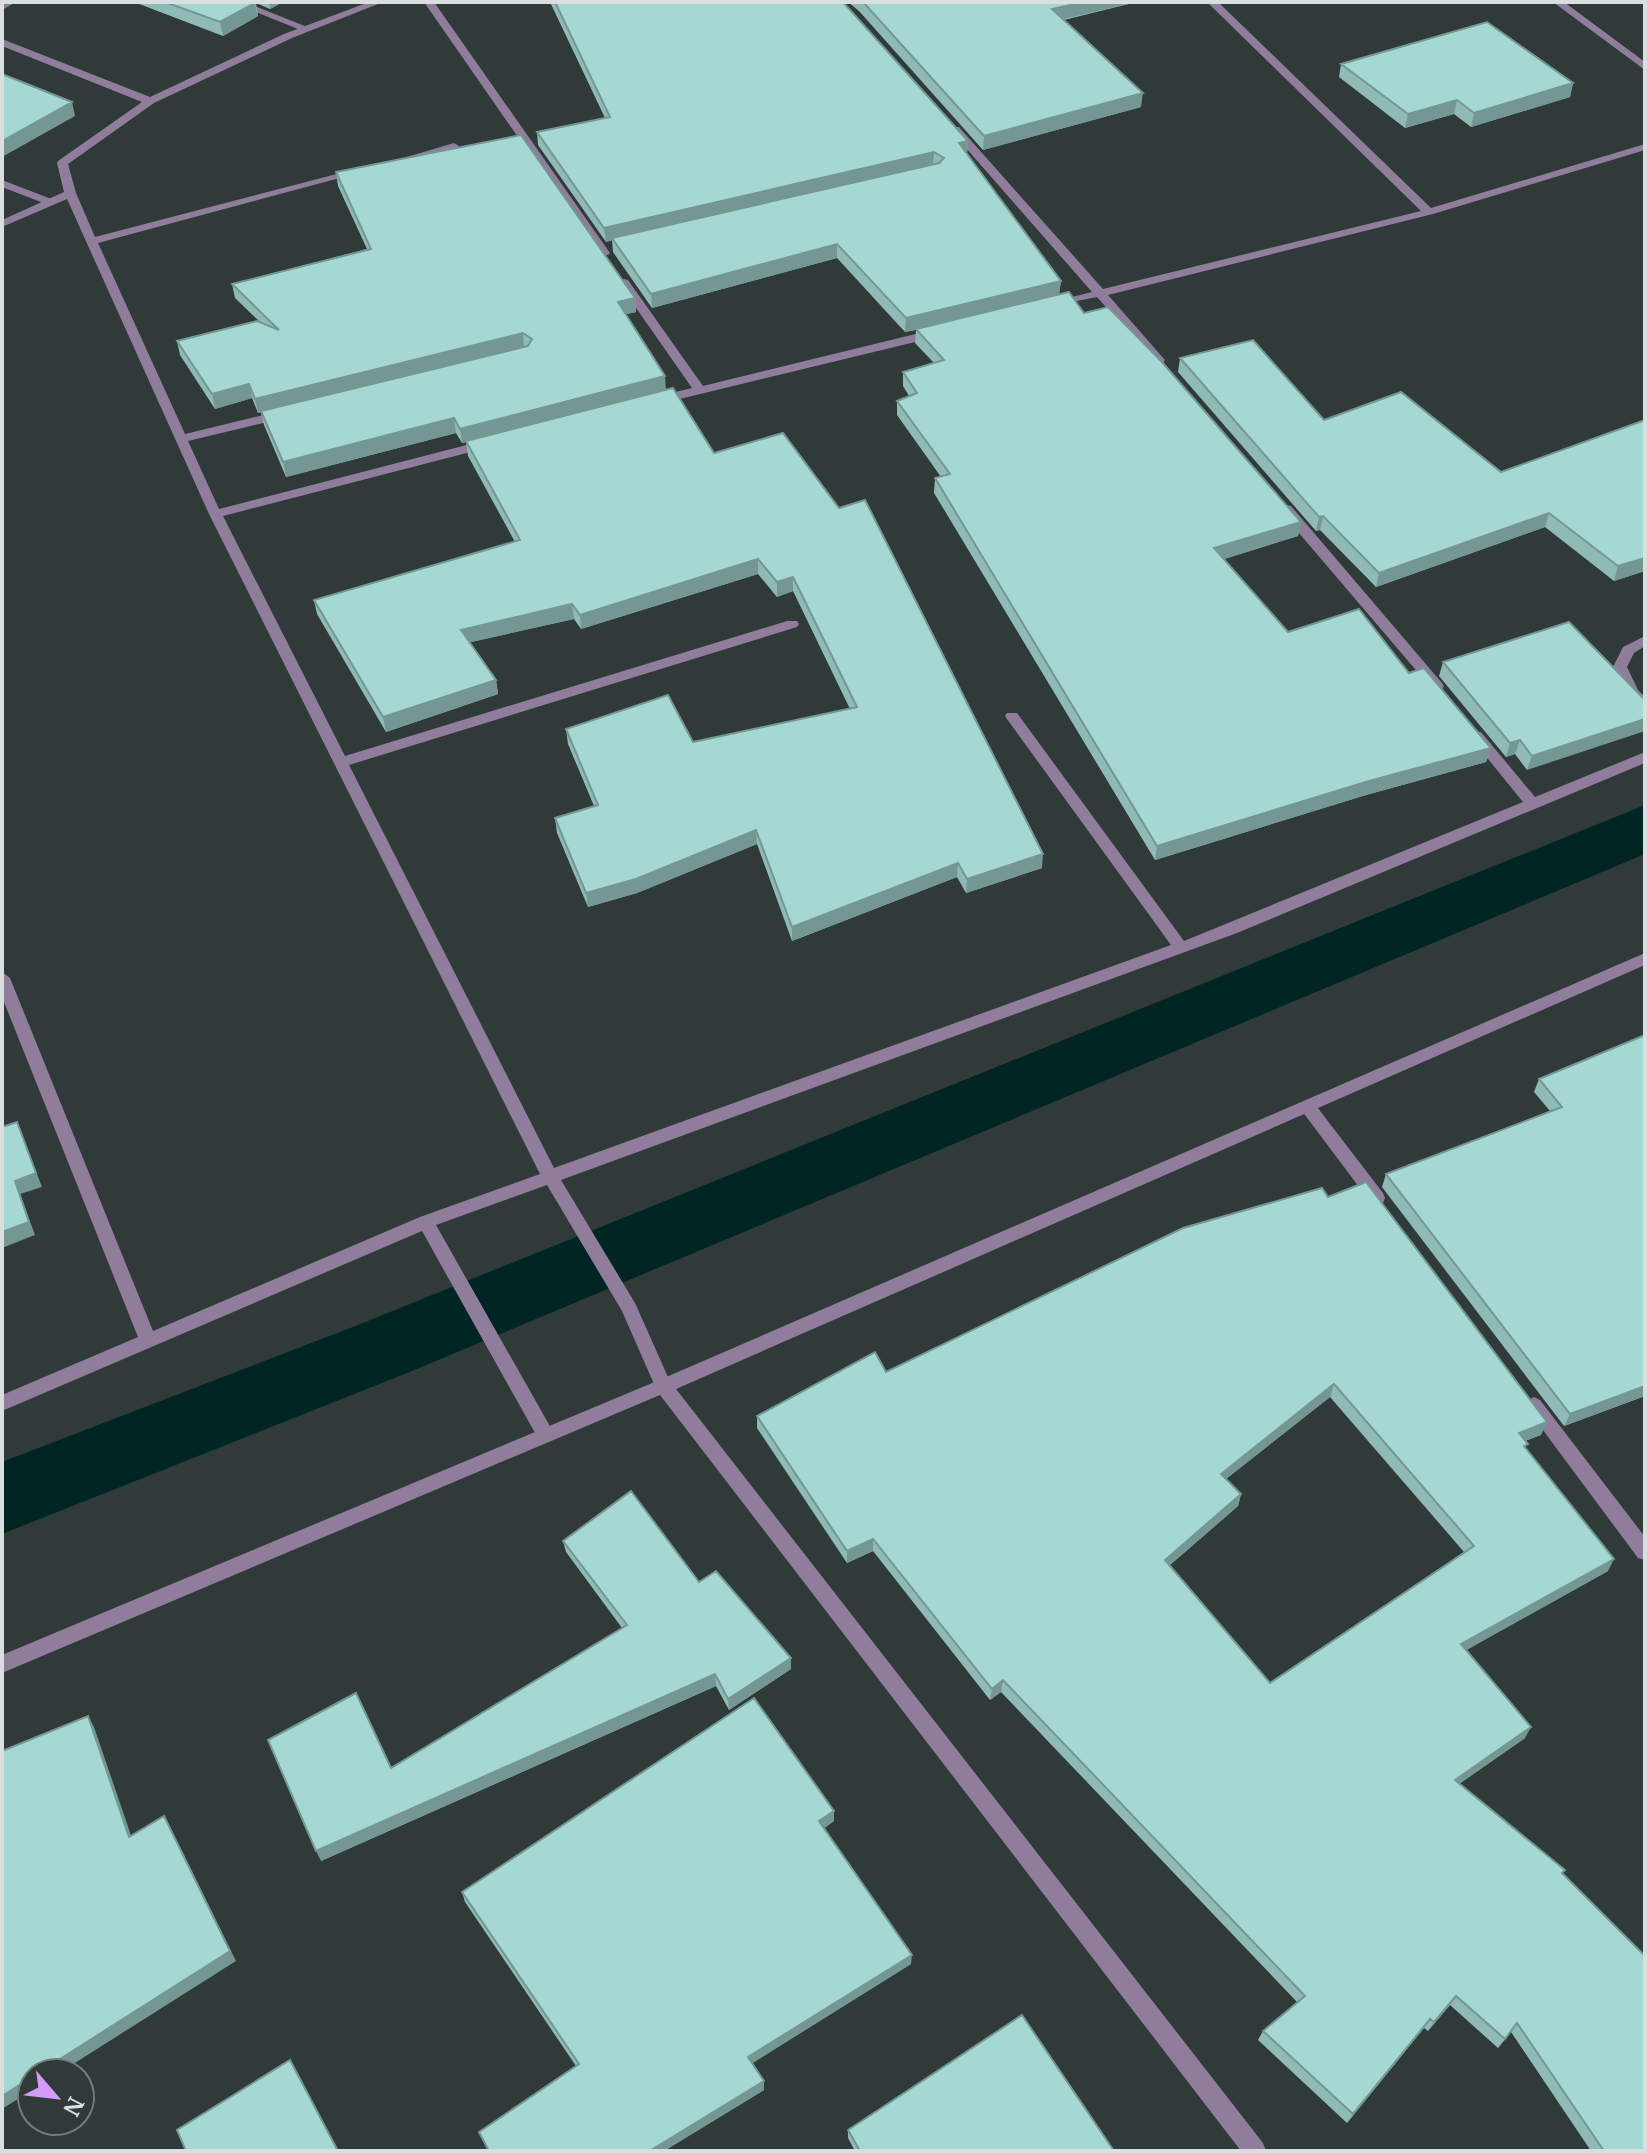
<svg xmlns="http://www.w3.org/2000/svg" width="1647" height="2153" font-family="Merriweather,serif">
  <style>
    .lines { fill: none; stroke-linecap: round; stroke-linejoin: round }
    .canal { fill: #012523; fill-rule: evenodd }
    .service { fill: #907d9c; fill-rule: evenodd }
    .minor { fill: #907d9c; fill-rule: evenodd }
    .tertiary { fill: #907d9c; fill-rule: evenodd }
    .wall { fill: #8fbab5; fill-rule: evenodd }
    .shaded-wall { fill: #749794 }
    .building { fill: #a6d8d3; stroke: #749794; stroke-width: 2; fill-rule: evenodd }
  </style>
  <rect width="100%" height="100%" fill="#2f3a39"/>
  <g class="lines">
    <path class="canal" d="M 1645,805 L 1645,854 L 412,1371 L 2,1534 L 2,1462 L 358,1325 Z"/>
    <path class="service" d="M 16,2 L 2,10 L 2,3 Z
      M 231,2 L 245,2 L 312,29 L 303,31 Z
      M 2,180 L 54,200 L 56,202 L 46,204 L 2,187 Z"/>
    <path class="minor" d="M 369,2 L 383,2 L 292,38 L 154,103 L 68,164 L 76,193 L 95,237 L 356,169 L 362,172 L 98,243 L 185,434 L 284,410 L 290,414 L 288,417 L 188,441 L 219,509 L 486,440 L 492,444 L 490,447 L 223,516 L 345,756 L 787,621 L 797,621 L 799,624 L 797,627 L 349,765 L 554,1168 L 1171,945 L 1007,719 L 1005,716 L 1007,713 L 1017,713 L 1184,941 L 1523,802 L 1471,738 L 1469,735 L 1471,732 L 1481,732 L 1535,797 L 1645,752 L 1645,763 L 1237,933 L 561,1180 L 635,1303 L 672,1386 L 669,1391 L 663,1394 L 657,1391 L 622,1311 L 547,1185 L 436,1225 L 551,1428 L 554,1434 L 551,1440 L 545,1442 L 539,1440 L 422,1231 L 2,1411 L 2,1395 L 138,1337 L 2,997 L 2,972 L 10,978 L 153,1331 L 420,1217 L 540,1174 L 209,514 L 67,199 L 2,227 L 2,220 L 64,192 L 57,163 L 58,161 L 142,102 L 2,46 L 2,39 L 150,97 L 284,34 Z
      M 424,2 L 434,2 L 610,253 L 608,255 L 600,255 Z
      M 1207,2 L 1218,2 L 1431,208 L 1645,144 L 1645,150 L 1433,214 L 1108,295 L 1165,360 L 1163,363 L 1155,363 L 1097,297 L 1052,306 L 1052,302 L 1092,292 L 951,131 L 951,127 L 959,127 L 1103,289 L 1421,211 Z
      M 1553,2 L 1564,2 L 1645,62 L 1645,70 Z
      M 454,143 L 459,146 L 458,148 L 398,164 L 393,161 Z
      M 624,279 L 628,280 L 703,386 L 936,329 L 942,333 L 940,336 L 659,404 L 653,400 L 655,397 L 692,388 L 618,282 Z
      M 1286,505 L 1291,506 L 1442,683 L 1444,686 L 1442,689 L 1432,689 L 1281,512 L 1280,509 Z
      M 1645,636 L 1645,646 L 1634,653 L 1627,667 L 1638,690 L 1645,697 L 1645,709 L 1627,696 L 1613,667 L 1623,647 Z
      M 1308,1101 L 1314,1103 L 1383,1193 L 1385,1198 L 1383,1203 L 1371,1203 L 1302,1111 L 1300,1107 L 1302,1103 Z
      M 1534,1397 L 1540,1400 L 1645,1537 L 1645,1560 L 1638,1558 L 1528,1410 L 1525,1405 L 1528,1400 Z"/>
    <path class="tertiary" d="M 1645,953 L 1645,965 L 676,1389 L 1263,2143 L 1266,2151 L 1241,2151 L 660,1395 L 2,1673 L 2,1655 L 657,1381 Z"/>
  </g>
  <path class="wall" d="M 134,2 L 283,2 L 270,9 L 256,3 L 258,16 L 223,36 Z
    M 550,2 L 843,2 L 968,141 L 967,153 L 1061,281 L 1059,294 L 1084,313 L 1301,522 L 1298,536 L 1223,559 L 1288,632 L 1409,673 L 1491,748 L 1486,762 L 1366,795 L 1155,860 L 934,493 L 935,478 L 941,477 L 897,415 L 897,401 L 909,396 L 903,386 L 903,372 L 934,363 L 915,343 L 916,330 L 905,332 L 837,258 L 652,308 L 613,252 L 612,240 L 606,242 L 538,145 L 537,132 L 605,118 Z
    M 848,2 L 1137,2 L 1064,20 L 1141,107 L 983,150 L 859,11 Z
    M 1341,64 L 1573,83 L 1570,97 L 1471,127 L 1454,114 L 1405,128 L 1339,77 Z
    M 336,172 L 635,298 L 636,312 L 626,314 L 666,390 L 714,453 L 1042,868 L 966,893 L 957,877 L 792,941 L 757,844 L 637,893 L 588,907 L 557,833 L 555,818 L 594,806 L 568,744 L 566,729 L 693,742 L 850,709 L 793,591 L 777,597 L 758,574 L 581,629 L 574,619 L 470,642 L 496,680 L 498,694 L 386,732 L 317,614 L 314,600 L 515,542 L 468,456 L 466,442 L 462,443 L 456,433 L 286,477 L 264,425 L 261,412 L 258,413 L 252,398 L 215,409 L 180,355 L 177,341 L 259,321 L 235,298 L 232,284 L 367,249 L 338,186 Z
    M 1180,358 L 1324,420 L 1501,472 L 1645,571 L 1614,581 L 1545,527 L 1376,587 L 1320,530 L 1316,531 L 1178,372 Z
    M 1443,662 L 1645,700 L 1527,770 L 1515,754 L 1506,757 L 1439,676 Z
    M 1645,1035 L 1645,1396 L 1564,1426 L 1382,1187 L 1386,1174 L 1550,1111 L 1534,1092 L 1539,1079 Z
    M 1183,1228 L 1541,1435 L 1525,1441 L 1526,1448 L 1608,1571 L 1466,1650 L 1525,1738 L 1459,1784 L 1563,1874 L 1645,2151 L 1591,2151 L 1511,2032 L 1498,2048 L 1450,2005 L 1428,2031 L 1424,2028 L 1347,2123 L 1258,2040 L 1263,2031 L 1297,2002 L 1001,1692 L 990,1700 L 873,1551 L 847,1563 L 757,1428 L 757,1416 L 886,1372 ZM 1330,1397 L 1464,1552 L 1270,1683 L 1170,1565 L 1238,1506 L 1241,1494 L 1226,1479 Z
    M 563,1541 L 699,1582 L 791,1658 L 791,1669 L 729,1710 L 716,1686 L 321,1861 L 391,1768 L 622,1628 L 566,1552 Z
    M 834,1811 L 834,1821 L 824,1828 L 911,1964 L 752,2063 L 764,2090 L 664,2151 L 488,2151 L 479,2132 L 576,2066 L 465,1902 L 462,1892 Z
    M 848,2130 L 1114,2151 L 855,2151 L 848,2138 Z"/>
  <path class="shaded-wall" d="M 269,2 L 283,2 L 270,9 Z
    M 1083,2 L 1137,2 L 1051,22 L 1052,9 Z
    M 255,3 L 258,16 L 223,36 L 220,22 Z
    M 1573,83 L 1570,97 L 1471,127 L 1474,113 Z
    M 1143,93 L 1141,107 L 983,150 L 984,136 Z
    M 1457,100 L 1454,114 L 1405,128 L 1408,114 Z
    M 72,102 L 75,116 L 2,157 L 2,141 Z
    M 968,141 L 967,155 L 959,143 Z
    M 934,152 L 933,166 L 606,242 L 604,228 Z
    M 837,244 L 837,258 L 652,308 L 651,294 Z
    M 1061,281 L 1059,295 L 905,332 L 906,318 Z
    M 635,298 L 636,312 L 619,316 L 618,302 Z
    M 523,333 L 524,347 L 258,413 L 255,399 Z
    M 665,376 L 666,391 L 462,443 L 460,429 Z
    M 249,384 L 252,398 L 215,409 L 212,394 Z
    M 454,418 L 456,433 L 286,477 L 283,462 Z
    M 1549,513 L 1545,527 L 1376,587 L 1379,573 Z
    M 1323,516 L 1320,530 L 1316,531 L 1319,517 Z
    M 1301,522 L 1298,536 L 1212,563 L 1214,548 Z
    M 1645,558 L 1645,571 L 1614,581 L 1618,566 Z
    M 758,559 L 758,574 L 581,629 L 580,615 Z
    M 793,577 L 793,591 L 777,597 L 777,582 Z
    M 572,604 L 574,619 L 463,644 L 461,630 Z
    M 496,680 L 498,694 L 386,732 L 383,717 Z
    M 1645,719 L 1645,731 L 1527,770 L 1532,756 Z
    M 1520,740 L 1515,754 L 1506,757 L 1510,743 Z
    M 1491,748 L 1486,762 L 1366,795 L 1155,860 L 1157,846 L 1369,781 Z
    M 756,830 L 757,844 L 637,893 L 588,907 L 586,893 Z
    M 1043,854 L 1042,868 L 966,893 L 967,879 Z
    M 958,863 L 957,877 L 792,941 L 792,927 Z
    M 17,1122 L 42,1187 L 20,1194 L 35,1235 L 2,1248 L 2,1232 L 15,1181 Z
    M 1334,1384 L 1330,1397 L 1217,1486 L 1221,1474 Z
    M 1645,1386 L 1645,1396 L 1564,1426 L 1570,1414 Z
    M 1547,1422 L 1541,1435 L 1513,1445 L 1519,1433 Z
    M 1241,1494 L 1238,1506 L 1163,1571 L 1165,1560 Z
    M 873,1539 L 873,1551 L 847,1563 L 847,1551 Z
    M 1614,1559 L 1608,1571 L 1456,1656 L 1461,1644 Z
    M 791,1658 L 791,1669 L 729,1710 L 728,1699 Z
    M 715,1674 L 716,1686 L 321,1861 L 316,1851 Z
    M 1003,1680 L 1001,1692 L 990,1700 L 992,1689 Z
    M 88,1716 L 94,1727 L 135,1847 L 129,1837 Z
    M 1531,1727 L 1525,1738 L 1449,1791 L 1455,1780 Z
    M 834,1811 L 834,1821 L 819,1832 L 819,1821 Z
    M 164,1816 L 236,1961 L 59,2073 L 38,2073 Z
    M 912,1955 L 911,1964 L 748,2066 L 748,2057 Z
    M 1456,1996 L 1450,2005 L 1428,2031 L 1434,2022 Z
    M 1430,2019 L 1424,2028 L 1347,2123 L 1353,2114 Z
    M 32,2077 L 32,2090 L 2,2109 L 2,2096 Z
    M 764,2081 L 764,2090 L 664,2151 L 654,2151 L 653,2149 Z"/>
  <path class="building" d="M 165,2 L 254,2 L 255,3 L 220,22 Z
    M 555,2 L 843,2 L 968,141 L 959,143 L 1061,281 L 906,318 L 837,244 L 651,294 L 612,238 L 939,163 L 944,158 L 934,152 L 604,228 L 537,132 L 610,117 Z
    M 863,2 L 1083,2 L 1052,9 L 1143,93 L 984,136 Z
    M 1487,22 L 1573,83 L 1474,113 L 1457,100 L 1408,114 L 1341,64 Z
    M 2,74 L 72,102 L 2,141 Z
    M 521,135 L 635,298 L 618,302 L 665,376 L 460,429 L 454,418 L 283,462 L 261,411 L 528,346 L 532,339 L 523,333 L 255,399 L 249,384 L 212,394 L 177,341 L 257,321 L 279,330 L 232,284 L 371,249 L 336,172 Z
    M 1069,292 L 1084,313 L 1108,307 L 1162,362 L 1301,522 L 1214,548 L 1288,632 L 1359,609 L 1409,673 L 1424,668 L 1491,748 L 1369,781 L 1157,846 L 935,478 L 950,474 L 897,401 L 917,393 L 903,372 L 944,360 L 916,329 Z
    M 1253,340 L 1324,420 L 1401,392 L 1501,472 L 1645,420 L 1645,558 L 1618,566 L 1549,513 L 1379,573 L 1323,516 L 1319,517 L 1180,358 Z
    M 673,388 L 714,453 L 783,433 L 839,508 L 865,500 L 1043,854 L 967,879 L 958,863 L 792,927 L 756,830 L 636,879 L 586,893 L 555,818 L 598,805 L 566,729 L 668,695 L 693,742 L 857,707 L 793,577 L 777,582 L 758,559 L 580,615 L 572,604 L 461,630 L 496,680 L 383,717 L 314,600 L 520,540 L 466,441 Z
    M 1569,622 L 1645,700 L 1645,719 L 1532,756 L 1520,740 L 1510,743 L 1443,662 Z
    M 1645,1035 L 1645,1386 L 1570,1414 L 1386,1174 L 1562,1107 L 1539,1079 Z
    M 17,1122 L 36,1173 L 15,1181 L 29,1222 L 2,1232 L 2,1127 Z
    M 1366,1182 L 1547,1422 L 1519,1433 L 1528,1444 L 1524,1446 L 1614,1559 L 1461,1644 L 1531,1727 L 1455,1780 L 1565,1870 L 1562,1873 L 1645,1956 L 1645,2151 L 1604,2151 L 1517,2023 L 1505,2039 L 1456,1996 L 1434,2022 L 1430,2019 L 1353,2114 L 1263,2031 L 1305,1996 L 1003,1680 L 992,1689 L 873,1539 L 847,1551 L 757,1416 L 875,1352 L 886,1372 L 1183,1228 L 1322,1188 L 1328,1197 ZM 1334,1384 L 1474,1546 L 1270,1683 L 1165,1560 L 1241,1494 L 1221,1474 Z
    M 631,1491 L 699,1582 L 716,1571 L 791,1658 L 728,1699 L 715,1674 L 316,1851 L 268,1740 L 356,1693 L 391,1768 L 627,1625 L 563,1541 Z
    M 754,1698 L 834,1811 L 819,1821 L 912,1955 L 748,2057 L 764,2081 L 653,2149 L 655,2151 L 489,2151 L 479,2132 L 579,2064 L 462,1892 Z
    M 88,1716 L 129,1837 L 164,1816 L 230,1951 L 38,2073 L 32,2073 L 32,2077 L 2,2096 L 2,1751 Z
    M 1022,2015 L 1114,2151 L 860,2151 L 848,2130 Z
    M 290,2060 L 338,2151 L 186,2151 L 177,2130 Z"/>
  <rect width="1647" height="2153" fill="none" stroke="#d9dfdf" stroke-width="8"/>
  <g transform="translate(56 2097) rotate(118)"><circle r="38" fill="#2f3a39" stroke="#737c7b" stroke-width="2"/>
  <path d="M0-6L14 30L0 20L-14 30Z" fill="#d69bfa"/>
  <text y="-12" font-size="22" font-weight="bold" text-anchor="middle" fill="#d9dfdf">N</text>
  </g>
</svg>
